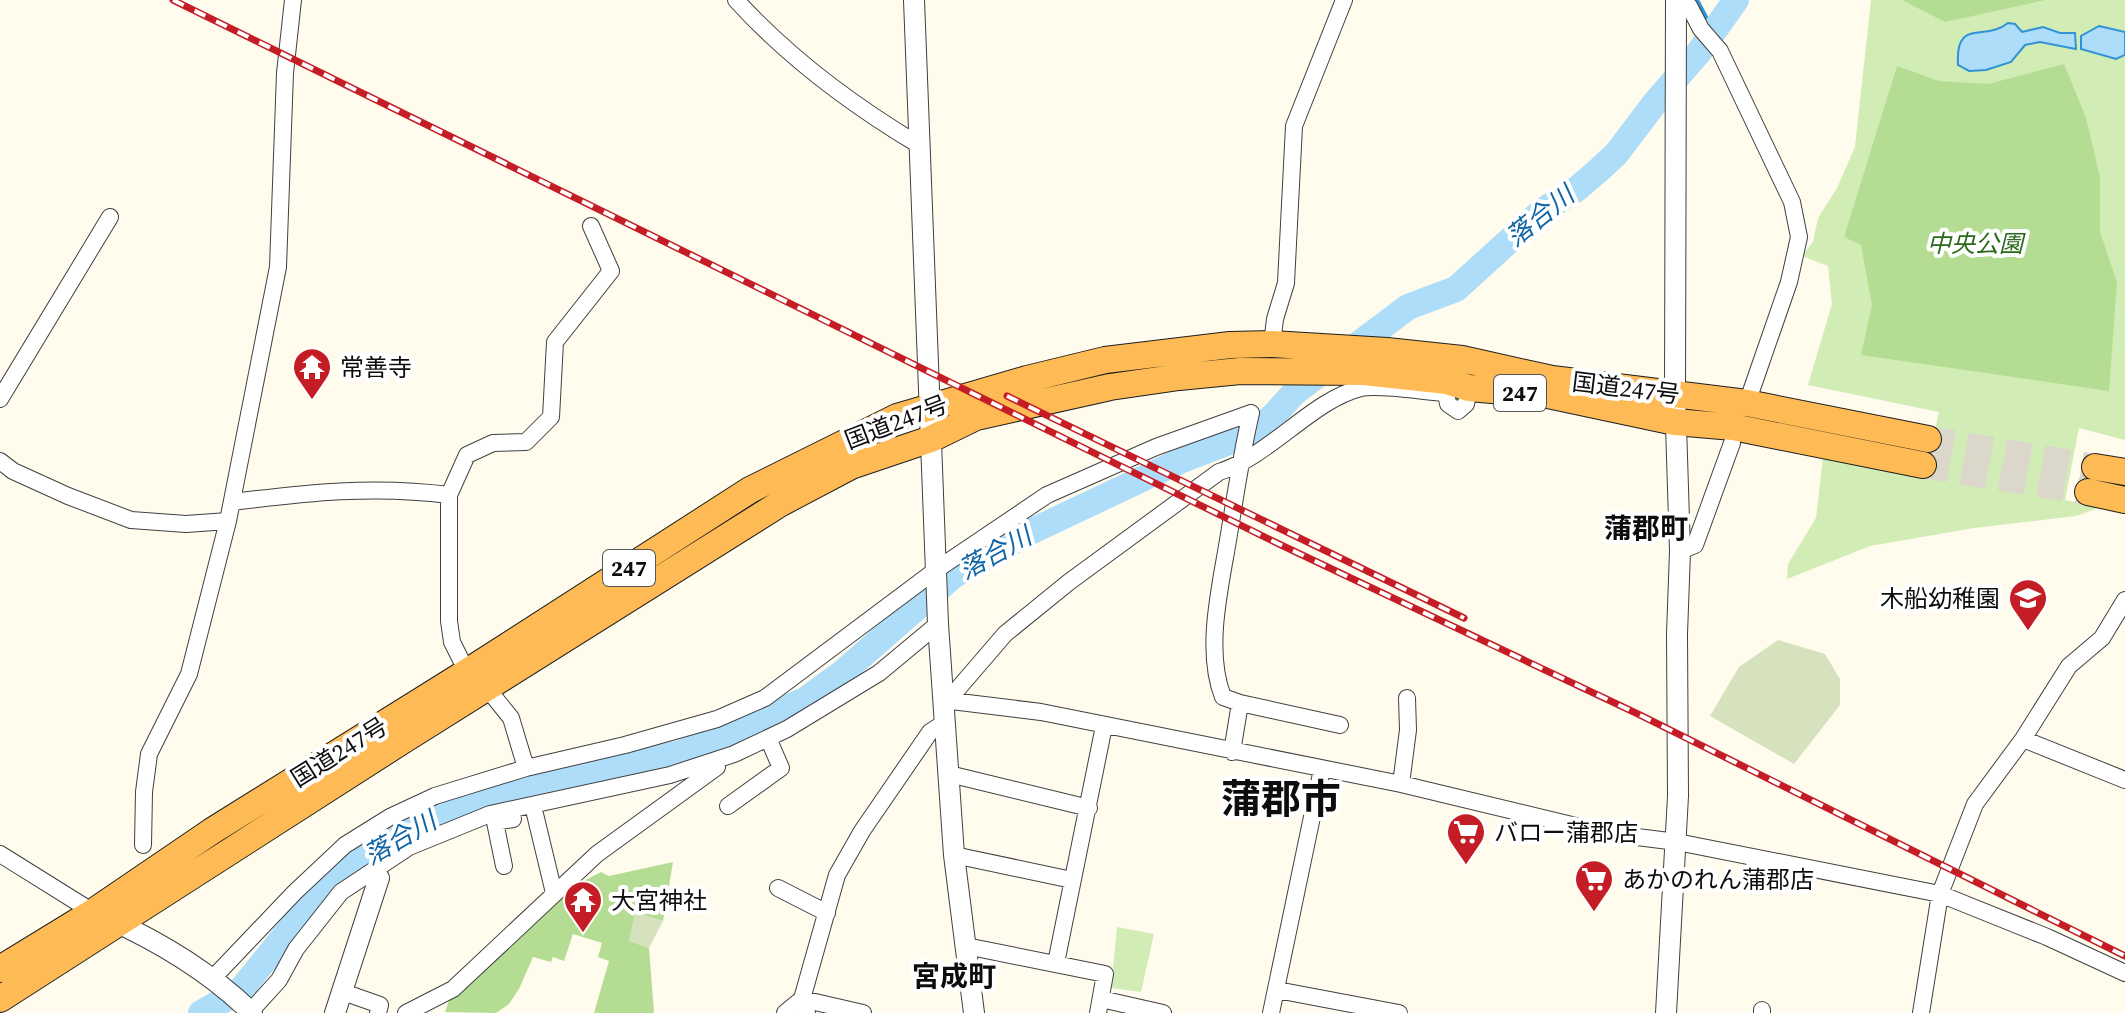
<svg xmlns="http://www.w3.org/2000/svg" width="2125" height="1013" font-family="'Source Serif 4','Noto Sans JP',serif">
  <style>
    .green { fill: #d1ecb4 }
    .forest { fill: #b4dd93 }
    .cemetery { fill: #d6e2bd }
    .water { fill: #aeddfa; stroke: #3193d5; stroke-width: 2 }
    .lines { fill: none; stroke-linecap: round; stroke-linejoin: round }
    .stream { stroke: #3193d5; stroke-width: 4 }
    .river { stroke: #aeddfa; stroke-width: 26 }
    .trunk-tunnel { stroke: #dbd7cb; stroke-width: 26; stroke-dasharray: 26 13; stroke-linecap: butt }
    .minor-casing { stroke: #404040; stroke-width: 18 }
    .tertiary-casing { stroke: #404040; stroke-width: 22 }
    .trunk-casing { stroke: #1e1e1e; stroke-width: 28 }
    .minor { stroke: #fff; stroke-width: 16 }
    .tertiary { stroke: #fff; stroke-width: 20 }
    .trunk { stroke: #febb55; stroke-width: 26 }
    .rail-casing { stroke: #c51d25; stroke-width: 7 }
    .rail { stroke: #fff; stroke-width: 4; stroke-dasharray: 12; stroke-linecap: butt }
    .labels { text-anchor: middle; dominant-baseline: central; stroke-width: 8; stroke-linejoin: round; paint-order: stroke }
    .shield { fill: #fff; stroke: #565656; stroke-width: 2 }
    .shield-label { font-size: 22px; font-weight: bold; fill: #0d0d0d }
    .park-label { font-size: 24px; font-style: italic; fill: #2a681a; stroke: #fff }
    .poi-label { font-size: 24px; fill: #0d0d0d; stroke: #fff; text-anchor: start }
    .street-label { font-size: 24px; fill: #0d0d0d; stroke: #fff }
    .water-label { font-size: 26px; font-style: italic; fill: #0f64a6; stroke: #fff }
    .quarter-label { font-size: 28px; font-weight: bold; fill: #0d0d0d; stroke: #fff }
    .town-label { font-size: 40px; font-weight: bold; fill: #0d0d0d; stroke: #fff }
  </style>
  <rect width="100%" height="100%" fill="#fffbed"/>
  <path class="green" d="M 1871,0 L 2125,0 L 2125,440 L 2079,428 L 2065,500 L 2101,507 L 2076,516 L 1974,528 L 1870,546 L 1787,579 L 1788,564 L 1816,518 L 1823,457 L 1924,477 L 1939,412 L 1808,385 L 1832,304 L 1828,266 L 1802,256 L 1813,242 L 1818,218 L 1837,188 L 1855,147 Z
    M 1117,927 L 1154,934 L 1141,992 L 1111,988 Z"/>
  <path class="forest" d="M 1902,0 L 2045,0 L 1945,22 Z
    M 2064,64 L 2086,118 L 2100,177 L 2100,232 L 2117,282 L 2109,391 L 1861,355 L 1872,305 L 1861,245 L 1844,237 L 1897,66 L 1939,81 L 1988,84 Z
    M 673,862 L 663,921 L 635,913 L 630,941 L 649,948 L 654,1013 L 594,1013 L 609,961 L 598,957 L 602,943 L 573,934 L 564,961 L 553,957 L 551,962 L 533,957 L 519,989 L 509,1004 L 496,1013 L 445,1012 L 453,989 L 545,901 L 601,872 L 609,876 Z"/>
  <path class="cemetery" d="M 1778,640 L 1825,654 L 1840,679 L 1840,705 L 1794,764 L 1710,716 L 1739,667 Z
    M 635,912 L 663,921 L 649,948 L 629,941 Z"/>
  <path class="water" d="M 2008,23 L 2015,24 L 2022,32 L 2043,27 L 2060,33 L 2075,33 L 2076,49 L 2040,42 L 2025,45 L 2011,62 L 1986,70 L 1969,71 L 1958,65 C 1955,17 1985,42 2008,23 Z
    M 2099,26 L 2125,32 L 2125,55 L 2116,59 L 2081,49 L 2081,36 Z"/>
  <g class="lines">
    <path class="stream" d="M 1697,0 L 1714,32"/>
    <path class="river" d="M 201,1013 L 240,991 L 320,892 L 340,873 L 362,855 L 403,830 L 483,796 L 681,753 L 805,700 L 842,673 L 953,576 L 1028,533 L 1182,460 L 1252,433 L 1273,416 L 1295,392 L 1408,307 L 1456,289 L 1542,211 L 1578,188 L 1600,169 L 1617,153 L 1654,104 L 1699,52 L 1736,0"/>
    <path class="trunk-tunnel" d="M 1928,439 L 2095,467
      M 1923,465 L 2088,492"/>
    <g class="minor-casing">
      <path id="minor" d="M 736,0 C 789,58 852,105 919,145
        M 1683,0 L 1689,6 L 1701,29 L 1720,51 L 1792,202 L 1799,237 L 1789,282 L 1747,403
        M 1272,344 L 1275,319 L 1286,283 L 1294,126 L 1344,0
        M 0,399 L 110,217
        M 0,461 L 13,471 L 68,496 L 131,520 L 186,524 L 228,521
        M 232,502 C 306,493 373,485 449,495
        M 1680,551 L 1695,545 L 1732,443
        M 467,672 L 452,642 L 449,621 L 449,495 L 467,455 L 493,443 L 526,442 L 551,417 L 555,342 L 611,271 L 591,226
        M 486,687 L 511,718 L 526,768
        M 943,700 L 1041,712 L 1401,784 L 1605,833 L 1677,842 L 1940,894 L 2047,937 L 2125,973
        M 943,700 L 956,691 L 1005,634 L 1069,582 L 1219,472 C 1270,456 1312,400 1361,388 C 1380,384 1425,392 1446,393 L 1448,404 L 1458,411 L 1466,404 L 1469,388
        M 1240,703 L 1340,725
        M 2023,739 L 2125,780
        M 1232,752 L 1240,703 L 1223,697 C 1206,654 1218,597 1226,552 C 1234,506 1240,460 1251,413
        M 949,774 L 1089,808
        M 1401,784 L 1408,730 L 1407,698
        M 728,806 L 781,768 L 768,738
        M 535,814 L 554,893
        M 143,845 L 144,792 L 149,754 L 189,674 L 228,521 L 278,267 L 285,73 L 293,0
        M 0,854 L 93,912
        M 954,855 L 1072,880
        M 504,866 L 495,822 L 513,819
        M 778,888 L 827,913
        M 966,946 L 1105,974 L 1098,1013
        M 1056,963 L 1104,726
        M 213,978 L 295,892 L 345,845 L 390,817 L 435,796 L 526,768 L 625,745 L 717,719 L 765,698 L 936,570 L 1047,495 L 1156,447 L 1251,413
        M 1277,990 L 1399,1013
        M 343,992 L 380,1005 L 378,1013
        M 1101,999 L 1163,1013
        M 249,1013 L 279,980 L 296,949 L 341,892 L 409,847 L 490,814 L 670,775 L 734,754 L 787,729 L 879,673 L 938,624
        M 406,1013 L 453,989 L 597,854 L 717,767
        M 785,1013 L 802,999 L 863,1013
        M 807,1013 L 802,999 L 837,875 L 862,831 L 930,732 L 944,723
        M 1271,1013 L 1322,769
        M 1762,1013 L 1762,1010
        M 1921,1013 L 1940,894 L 1975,804 L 2023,739 L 2069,666 L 2102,638 L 2125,600"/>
    </g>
    <g class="tertiary-casing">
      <path id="tertiary" d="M 914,0 L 938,624 L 954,855 L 974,1013
        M 109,919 C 162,943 211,973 252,1013
        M 335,1013 L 379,878
        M 1666,1013 L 1678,796 L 1677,634 L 1680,551 L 1675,394 L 1676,0"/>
    </g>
    <g class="trunk-casing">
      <path id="trunk" d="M 2095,467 L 2125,472
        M 2088,492 L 2125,500
        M 0,969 L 93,912 L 212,831 L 467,672 L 750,490 L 897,417 L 1027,379 L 1105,360 L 1230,345 L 1272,344 L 1387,351 L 1462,359 L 1552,379 L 1747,403 L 1928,439
        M 0,999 L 402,741 L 781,503 L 851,466 L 931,439 L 976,417 L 1110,387 L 1179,377 L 1240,371 L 1364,372 L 1447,381 L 1469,388 L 1548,395 L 1675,422 L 1733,427 L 1923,465"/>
    </g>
    <use href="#minor" class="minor"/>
    <use href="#tertiary" class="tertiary"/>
    <use href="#trunk" class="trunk"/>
    <g class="rail-casing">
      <path id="rail" d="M 173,0 L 1281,545 L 1638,714 L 2125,956
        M 1007,396 L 1464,618"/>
    </g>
    <use href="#rail" class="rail"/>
  </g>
  <defs>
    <g id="temple-pin" transform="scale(2)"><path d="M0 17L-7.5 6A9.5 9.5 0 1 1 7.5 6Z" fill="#c51d25" stroke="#fff"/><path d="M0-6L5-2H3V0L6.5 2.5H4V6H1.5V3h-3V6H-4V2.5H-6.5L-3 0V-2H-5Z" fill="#fff"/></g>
    <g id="school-pin" transform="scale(2)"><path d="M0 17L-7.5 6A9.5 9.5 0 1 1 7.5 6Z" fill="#c51d25" stroke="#fff"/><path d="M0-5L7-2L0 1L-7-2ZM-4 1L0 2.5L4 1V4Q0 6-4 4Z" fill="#fff"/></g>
    <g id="supermarket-pin" transform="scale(2)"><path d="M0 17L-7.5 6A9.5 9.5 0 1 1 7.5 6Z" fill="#c51d25" stroke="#fff"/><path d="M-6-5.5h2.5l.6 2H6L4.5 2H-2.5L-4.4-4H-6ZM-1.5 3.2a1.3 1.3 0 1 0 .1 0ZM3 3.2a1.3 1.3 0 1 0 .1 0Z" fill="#fff"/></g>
  </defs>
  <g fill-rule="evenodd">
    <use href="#temple-pin" x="312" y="367"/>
    <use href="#school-pin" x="2028" y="598"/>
    <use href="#supermarket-pin" x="1466" y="832"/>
    <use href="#supermarket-pin" x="1594" y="879"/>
    <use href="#temple-pin" x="583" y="900"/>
  </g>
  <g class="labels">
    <g class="shield">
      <rect x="1494" y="375" width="52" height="36" rx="6"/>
      <rect x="603" y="550" width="52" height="36" rx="6"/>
    </g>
    <g class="shield-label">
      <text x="1520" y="393">247</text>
      <text x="629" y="568">247</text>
    </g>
    <g class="park-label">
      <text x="1975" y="243">中央公園</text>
    </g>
    <g class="poi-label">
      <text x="340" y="367">常善寺</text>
      <text x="2000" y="598" text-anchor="end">木船幼稚園</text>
      <text x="1494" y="832">バロー蒲郡店</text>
      <text x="1622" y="879">あかのれん蒲郡店</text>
      <text x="611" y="900">大宮神社</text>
    </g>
    <g class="street-label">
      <text transform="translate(1626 388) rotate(7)">国道247号</text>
      <text transform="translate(896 422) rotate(-21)">国道247号</text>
      <text transform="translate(339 752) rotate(-32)">国道247号</text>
    </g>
    <g class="water-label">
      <text transform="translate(1540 216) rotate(-39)">落合川</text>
      <text transform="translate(995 553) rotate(-29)">落合川</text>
      <text transform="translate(400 838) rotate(-30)">落合川</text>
    </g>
    <g class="quarter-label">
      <text x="1646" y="528">蒲郡町</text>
      <text x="954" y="976">宮成町</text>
    </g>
    <g class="town-label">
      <text x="1281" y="799">蒲郡市</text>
    </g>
  </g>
</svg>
